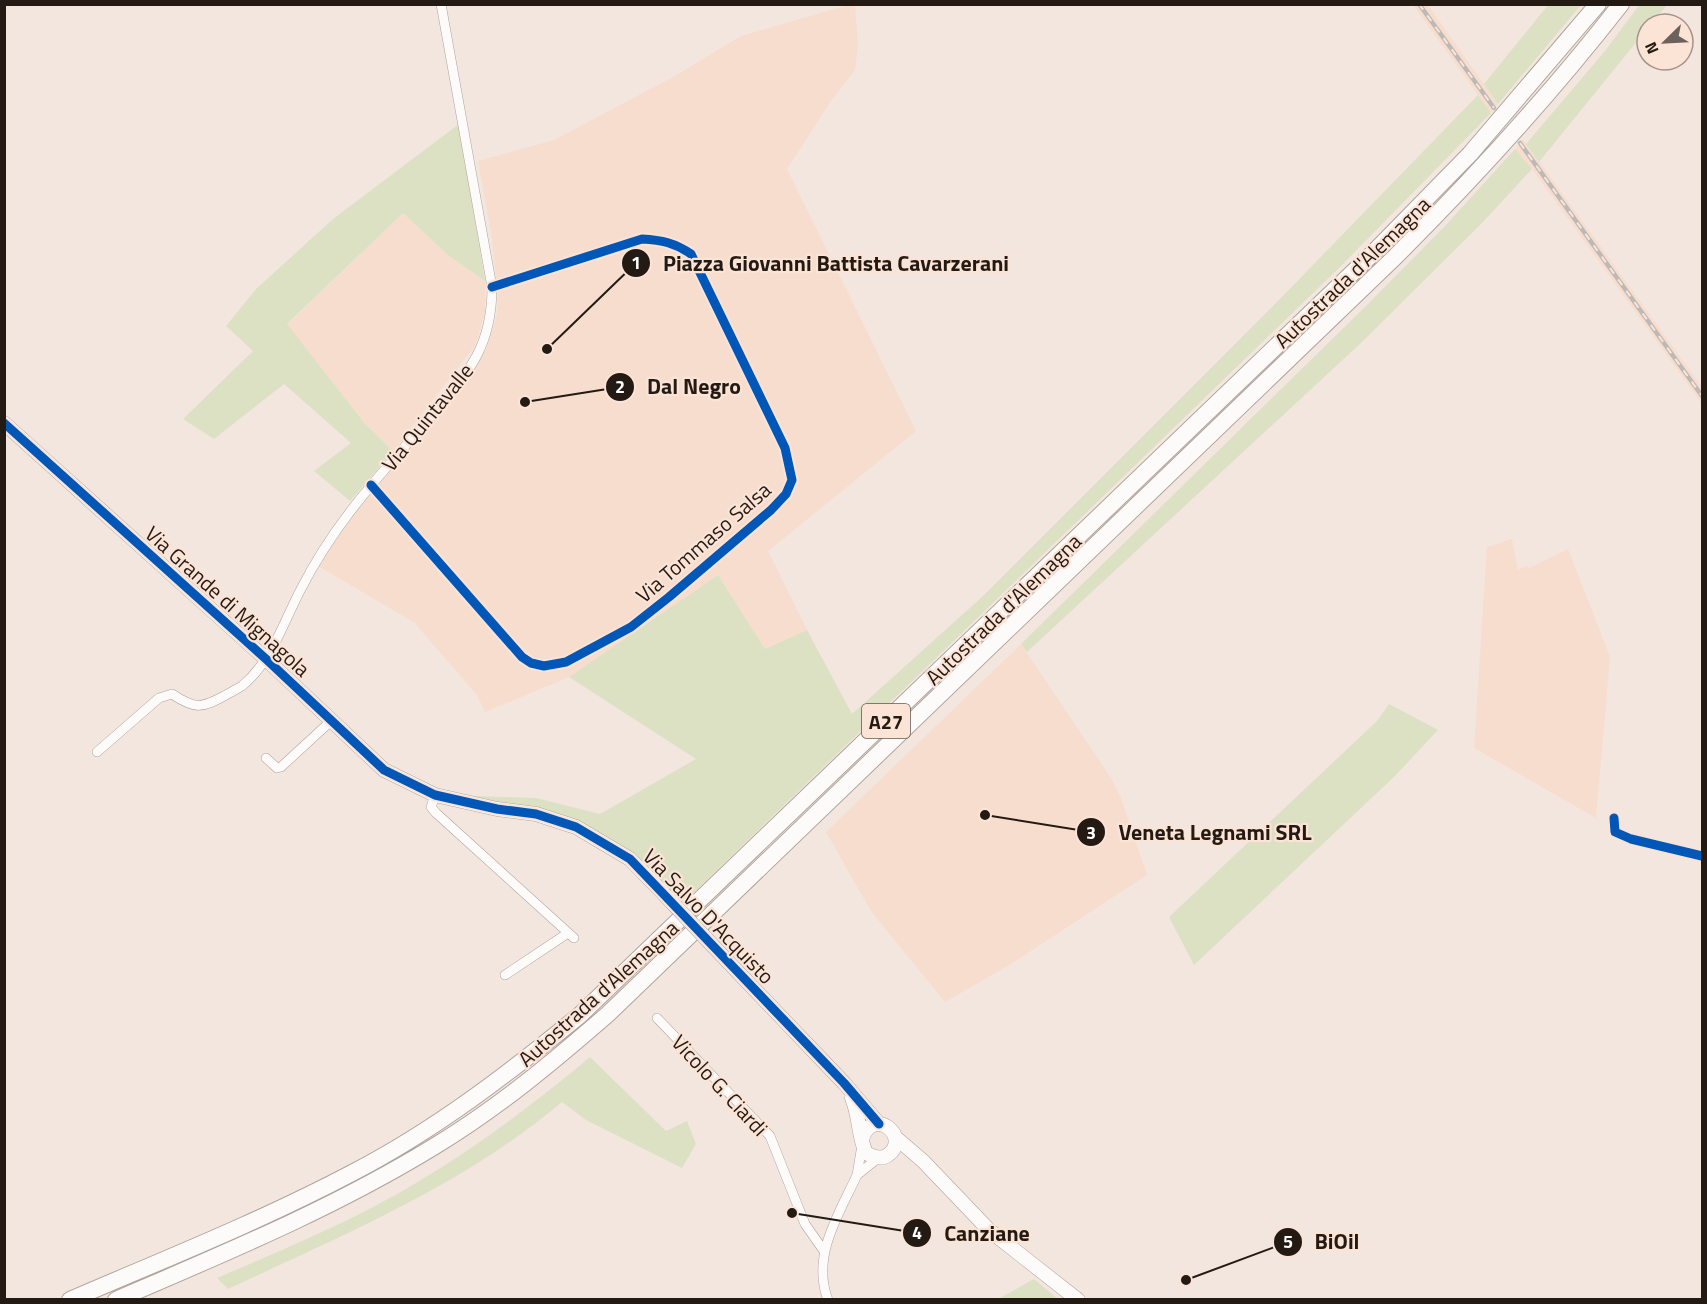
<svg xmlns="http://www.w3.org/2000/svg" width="1707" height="1304" font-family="'Titillium Web',sans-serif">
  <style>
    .built { fill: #f6ddce }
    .green { fill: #dce1c4 }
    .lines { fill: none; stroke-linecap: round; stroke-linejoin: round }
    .street-casing { stroke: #afa49d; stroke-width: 10 }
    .secondary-casing { stroke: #afa49d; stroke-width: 15 }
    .highway-casing { stroke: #afa49d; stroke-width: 18 }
    .street { stroke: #fdfbfa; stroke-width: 9 }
    .secondary { stroke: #fdfbfa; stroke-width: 14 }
    .highway { stroke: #fdfbfa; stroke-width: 16 }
    .rail-casing { stroke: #bdb9b7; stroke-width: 4.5 }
    .rail { stroke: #fbe4d6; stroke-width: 2; stroke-dasharray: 7; stroke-linecap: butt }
    .secondary-bridge-casing { stroke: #afa49d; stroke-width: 15; stroke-linecap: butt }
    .secondary-bridge { stroke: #fdfbfa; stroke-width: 14 }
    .cycleway-casing { stroke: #fbe4d6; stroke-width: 13 }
    .cycleway { stroke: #0057b8; stroke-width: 9 }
    .labels { text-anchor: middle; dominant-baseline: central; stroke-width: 4.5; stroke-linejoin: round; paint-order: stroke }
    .shield { fill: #fbe4d6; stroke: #64574e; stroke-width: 1.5 }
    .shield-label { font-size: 20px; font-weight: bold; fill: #241a14 }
    .street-label { font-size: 21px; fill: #241a14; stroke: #fbe4d6 }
    .leader { fill: none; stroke: #241a14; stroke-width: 2 }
    .callout-dot { fill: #241a14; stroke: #fbe4d6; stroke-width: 2 }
    .mark-label { font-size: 18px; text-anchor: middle; font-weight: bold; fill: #fff }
    .callout-label { font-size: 22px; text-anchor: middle; font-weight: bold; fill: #241a14; stroke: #fbe4d6; stroke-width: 4.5; stroke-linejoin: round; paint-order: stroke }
  </style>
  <rect width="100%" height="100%" fill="#f3e6de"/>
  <path class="built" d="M 848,5 L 855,5 L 858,46 L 855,70 L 831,101 L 787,169 L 916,431 L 768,551 L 807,630 L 765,649 L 718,575 L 569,677 L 485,712 L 477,695 L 418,627 L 416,626 L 417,624 L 318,566 L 344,526 L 454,396 L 486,351 L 497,315 L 498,291 L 491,232 L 478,161 L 554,140 L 675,76 L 741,36 Z
    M 1413,5 L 1428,5 L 1498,104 L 1491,113 Z
    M 1523,139 L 1702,387 L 1702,404 L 1532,169 L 1515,149 Z
    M 403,213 L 449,256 L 485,281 L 485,312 L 475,346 L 393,451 L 365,424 L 287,325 Z
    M 1512,539 L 1518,570 L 1527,566 L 1529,568 L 1568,549 L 1610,657 L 1596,818 L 1474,748 L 1487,547 Z
    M 1021,644 L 1111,778 L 1121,798 L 1147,875 L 1009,965 L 945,1002 L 871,911 L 826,832 Z"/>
  <path class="green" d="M 1640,4 L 1667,5 L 1651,24 L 1647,24 L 1647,29 L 1539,162 L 1526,144 L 1605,51 Z
    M 1548,5 L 1581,5 L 1498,104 L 1484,84 Z
    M 1478,95 L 1491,113 L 1339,268 L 683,903 C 666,886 649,867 630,852 C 581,814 506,808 446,795 L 536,798 L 600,814 L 696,759 L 569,677 L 718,575 L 765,649 L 807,630 L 852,714 L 983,596 L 1277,302 Z
    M 459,124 L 485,281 L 449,256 L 403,213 L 287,324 L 365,424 L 393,451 L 350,501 L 314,471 L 351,443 L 284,384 L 214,439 L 183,419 L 253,351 L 226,326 L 256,289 L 333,219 Z
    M 1515,149 L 1532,169 L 1483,222 L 1362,342 L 1027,652 L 1021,644 L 1366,306 L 1446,225 Z
    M 1389,704 L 1438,730 L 1394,777 L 1194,965 L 1169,917 L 1377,721 Z
    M 590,1057 L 666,1131 L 687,1121 L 696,1144 L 682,1168 L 586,1120 L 562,1102 C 464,1185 343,1235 228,1289 L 217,1278 C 284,1249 353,1221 416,1183 C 478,1146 535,1103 590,1057 Z
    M 1034,1279 L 1058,1299 L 998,1299 Z"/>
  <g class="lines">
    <g class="street-casing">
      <path id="street" d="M 371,485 L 522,657 L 531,663 L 544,666 L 566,662 L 631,627 L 669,597 L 771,510 L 786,494 L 792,480 L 785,448 L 691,254 C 675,243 662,240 642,239 L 492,287
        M 97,752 L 159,698 L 172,694 C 196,710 202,708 226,695 C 231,692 237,689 242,686 C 272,661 283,623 301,589 C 332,528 370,486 414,436 C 436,411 460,386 476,357 C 488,335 492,311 492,287 L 441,4
        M 266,758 L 277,768 L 281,767 L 331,721
        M 435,795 L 431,807 L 436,813 L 574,938
        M 1614,818 L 1615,832 L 1631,839 L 1702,856
        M 505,975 L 568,933
        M 657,1018 L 770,1136 L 805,1224 L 824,1251
        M 862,1145 L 857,1175 L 878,1158
        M 828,1300 C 811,1256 839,1214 857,1175"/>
    </g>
    <g class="secondary-casing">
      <path id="secondary" d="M 4,423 L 266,659 L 384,770 L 435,795 L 497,809 L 536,814 L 576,827 L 630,859 L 664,894
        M 715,948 L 844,1083 L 879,1124
        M 852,1098 C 860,1117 858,1136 866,1153 C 873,1157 881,1160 888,1155 C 912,1137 873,1105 862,1139
        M 895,1137 L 923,1161 L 989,1230 L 1078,1300"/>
    </g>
    <g class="highway-casing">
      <path id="highway" d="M 70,1300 C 165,1259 261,1221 352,1173 C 435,1130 508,1074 580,1015 L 1371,255 L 1470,154 L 1598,4
        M 116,1300 C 225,1253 334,1208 435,1146 C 498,1108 554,1061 608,1014 L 1395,257 C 1475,177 1551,94 1621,4"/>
    </g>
    <use href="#street" class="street"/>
    <use href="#secondary" class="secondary"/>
    <use href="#highway" class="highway"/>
    <g class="rail-casing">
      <path id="rail" d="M 1419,4 L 1494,108
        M 1520,143 L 1702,396"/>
    </g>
    <use href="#rail" class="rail"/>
    <g class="secondary-bridge-casing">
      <path id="secondary-bridge" d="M 664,894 L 715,948"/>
    </g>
    <use href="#secondary-bridge" class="secondary-bridge"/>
    <g class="cycleway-casing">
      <path id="cycleway" d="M 4,423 L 266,659 L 384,770 L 435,795 L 497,809 L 536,814 L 576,827 L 630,859 L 844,1083 L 879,1124
        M 371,485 L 522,657 L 531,663 L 544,666 L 566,662 L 631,627 L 669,597 L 771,510 L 786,494 L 792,480 L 785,448 L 691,254 C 675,243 662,240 642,239 L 492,287
        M 1614,818 L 1615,832 L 1631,839 L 1702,856"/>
    </g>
    <use href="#cycleway" class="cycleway"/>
  </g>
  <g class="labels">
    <rect class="shield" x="862" y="704" width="48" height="34" rx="4.5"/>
    <g class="shield-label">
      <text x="886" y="721">A27</text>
    </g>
    <g class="street-label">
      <text transform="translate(1352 272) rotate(-44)">Autostrada d'Alemagna</text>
      <text transform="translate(427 417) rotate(-51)">Via Quintavalle</text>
      <text transform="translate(703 542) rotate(-41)">Via Tommaso Salsa</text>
      <text transform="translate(228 601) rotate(42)">Via Grande di Mignagola</text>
      <text transform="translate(1003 609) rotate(-44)">Autostrada d'Alemagna</text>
      <text transform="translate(709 916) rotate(46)">Via Salvo D'Acquisto</text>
      <text transform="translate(598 993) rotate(-42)">Autostrada d'Alemagna</text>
      <text transform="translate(720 1085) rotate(47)">Vicolo G. Ciardi</text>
    </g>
  </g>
  <path class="leader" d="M547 349L636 263M525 402L620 387M985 815L1091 832M792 1213L917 1233M1186 1280L1288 1242"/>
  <g class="callout-dot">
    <circle cx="547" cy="349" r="6"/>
    <circle cx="525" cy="402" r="6"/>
    <circle cx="985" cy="815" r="6"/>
    <circle cx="792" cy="1213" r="6"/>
    <circle cx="1186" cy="1280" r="6"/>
    <circle cx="636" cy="263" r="15"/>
    <circle cx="620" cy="387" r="15"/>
    <circle cx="1091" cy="832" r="15"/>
    <circle cx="917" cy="1233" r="15"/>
    <circle cx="1288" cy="1242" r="15"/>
  </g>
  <g class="mark-label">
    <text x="636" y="269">1</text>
    <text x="620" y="393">2</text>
    <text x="1091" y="839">3</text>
    <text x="917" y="1239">4</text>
    <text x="1288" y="1248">5</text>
  </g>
  <g class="callout-label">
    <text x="836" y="271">Piazza Giovanni Battista Cavarzerani</text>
    <text x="694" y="394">Dal Negro</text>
    <text x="1215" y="840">Veneta Legnami SRL</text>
    <text x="987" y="1241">Canziane</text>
    <text x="1337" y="1249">BiOil</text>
  </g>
  <rect width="1707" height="1304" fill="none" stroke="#241a14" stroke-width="12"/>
  <g transform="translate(1665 42) rotate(246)"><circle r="28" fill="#fbe4d6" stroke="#a59388" stroke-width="1.5"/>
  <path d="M0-4.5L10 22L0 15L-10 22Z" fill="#6c615b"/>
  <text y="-9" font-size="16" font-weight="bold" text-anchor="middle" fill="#241a14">N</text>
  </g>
</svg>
